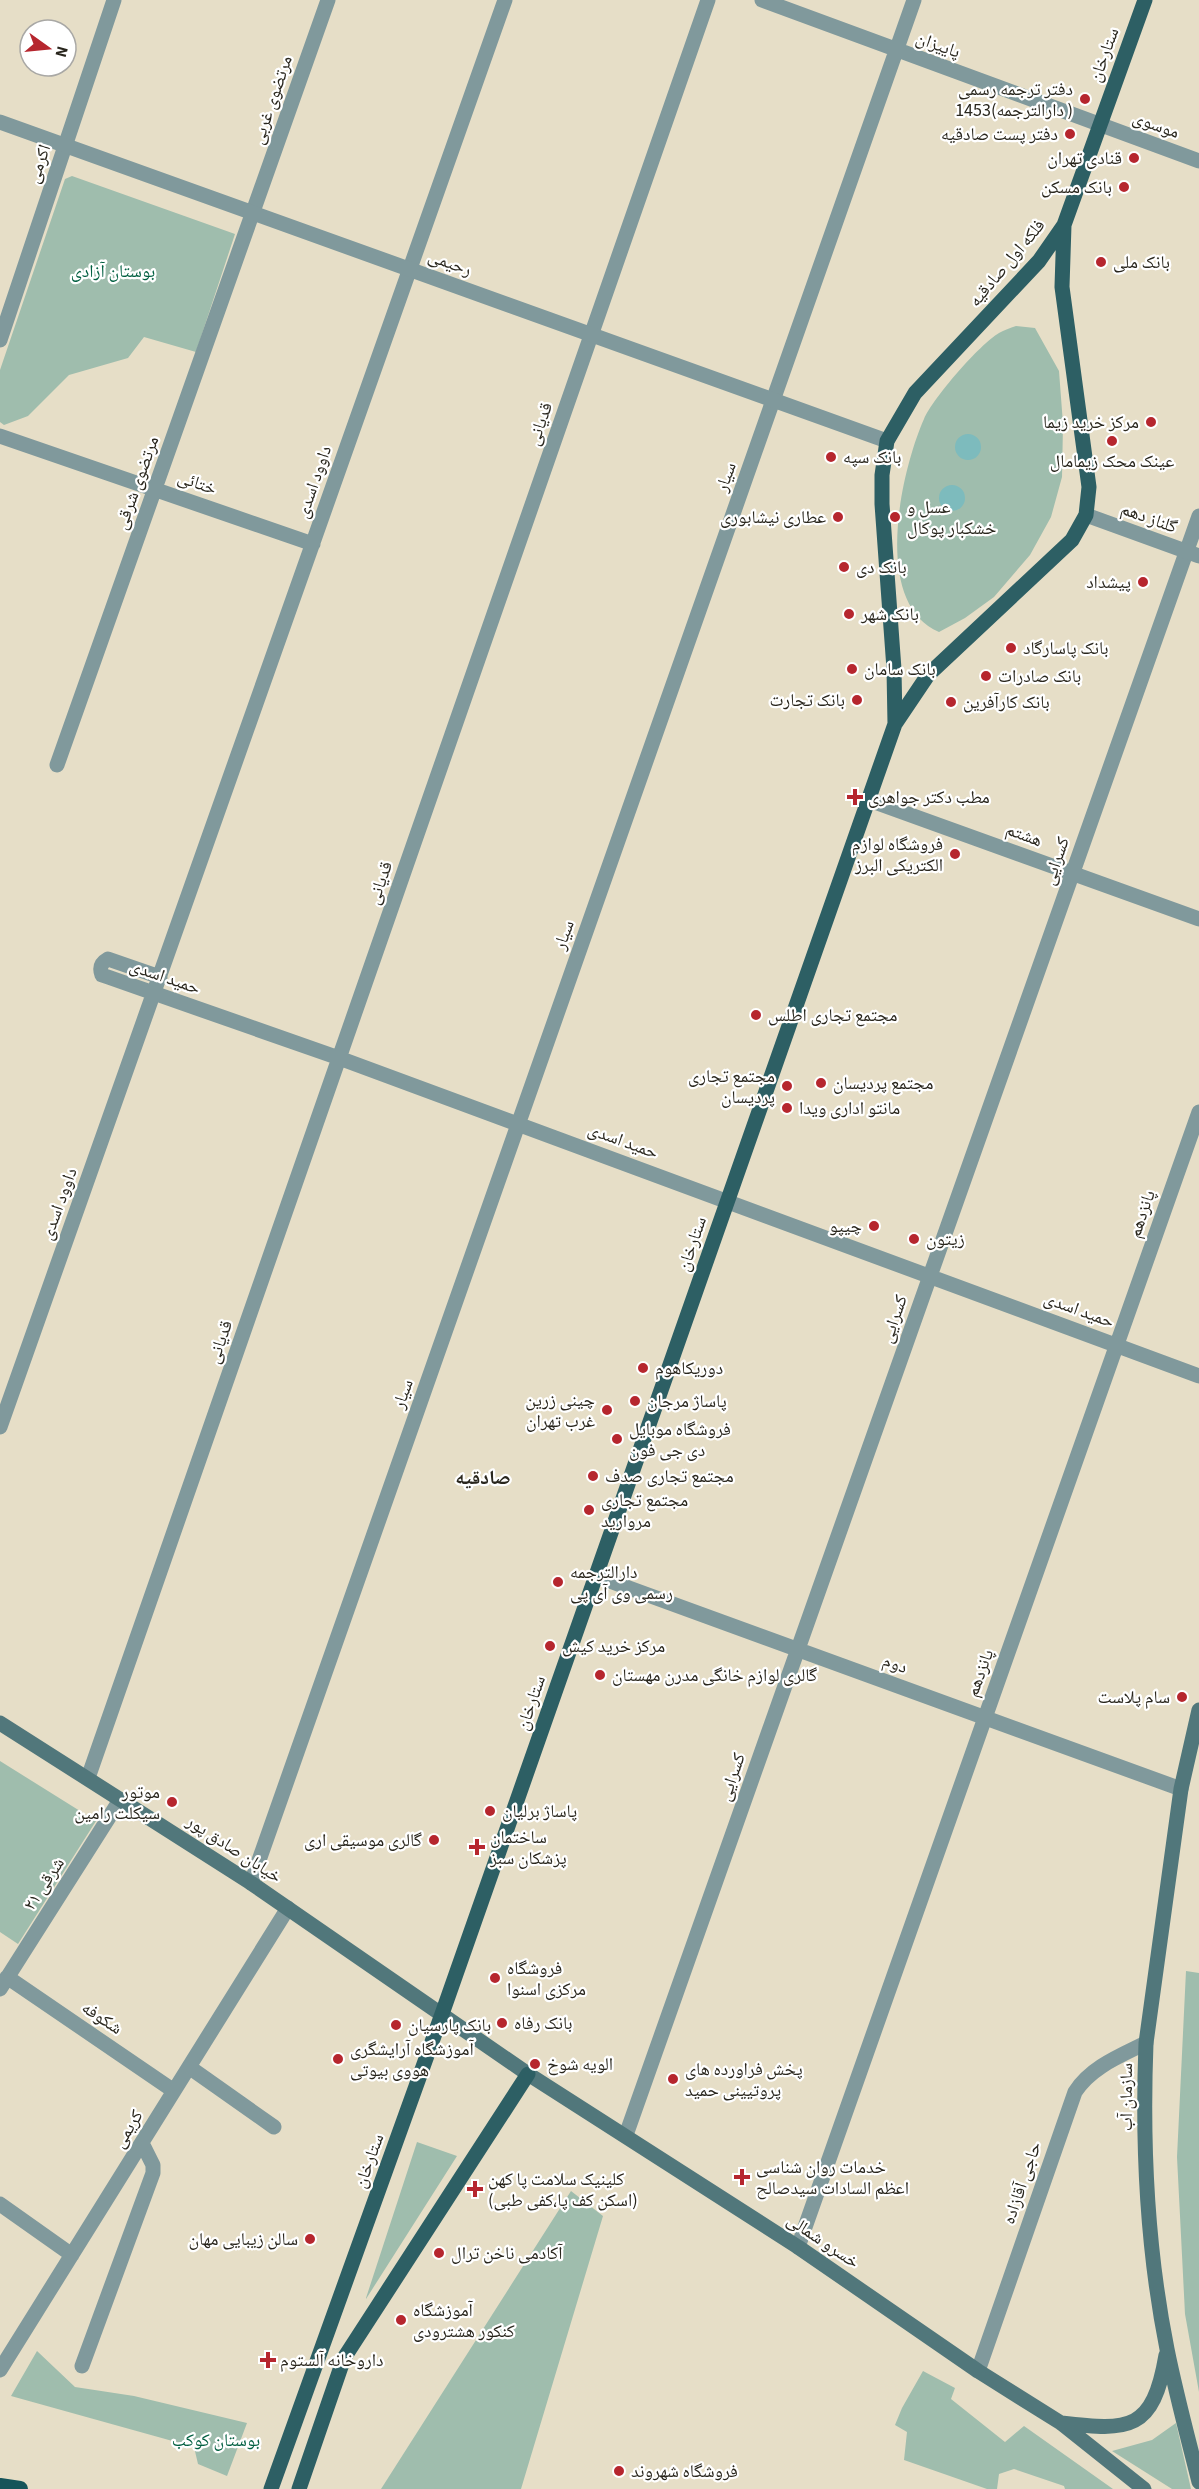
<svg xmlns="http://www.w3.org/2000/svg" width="1199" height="2489" font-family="'Source Sans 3','Noto Naskh Arabic',sans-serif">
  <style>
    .green { fill: #9fbdad }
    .water { fill: #7dbbbd }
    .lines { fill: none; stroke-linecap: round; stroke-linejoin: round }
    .minor { stroke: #80999c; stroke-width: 15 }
    .tertiary { stroke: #80999c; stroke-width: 15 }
    .secondary { stroke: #51777b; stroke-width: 15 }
    .primary { stroke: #2d5f64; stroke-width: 15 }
    .trunk { stroke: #16545a; stroke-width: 16 }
    .poi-dot { fill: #b6262e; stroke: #fff; stroke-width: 2 }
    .labels { text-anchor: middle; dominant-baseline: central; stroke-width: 4.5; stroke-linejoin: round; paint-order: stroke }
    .street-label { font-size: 18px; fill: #29261d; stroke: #fff }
    .poi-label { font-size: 18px; fill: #29261d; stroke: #fff; text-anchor: start }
    .park-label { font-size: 18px; fill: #005f40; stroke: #fff }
    .neighbourhood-label { font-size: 20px; font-weight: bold; fill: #29261d; stroke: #fff }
  </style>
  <rect width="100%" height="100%" fill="#e6dec7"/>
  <path class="green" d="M 72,176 L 235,234 L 196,352 L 144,337 L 128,358 L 69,375 L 28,416 L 4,425 L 0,422 L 0,370 L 65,179 Z
    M 1016,326 L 1035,328 L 1059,371 L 1063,424 L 1062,477 L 1051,517 L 1030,555 L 994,597 L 965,618 L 939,632 C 871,603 901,471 924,419 C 933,398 980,344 999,333 C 1004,330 1010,328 1016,326 Z
    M 0,1761 L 96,1821 L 18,1944 L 0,1932 Z
    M 1186,1971 L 1199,1973 L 1199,2392 L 1185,2314 L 1177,2157 Z
    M 417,2142 L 457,2156 L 366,2299 L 366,2298 Z
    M 571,2191 L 603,2216 L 521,2489 L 381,2489 Z
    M 37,2351 L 75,2387 L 134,2396 L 247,2423 L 227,2476 L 198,2464 L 194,2447 L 11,2396 Z
    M 923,2371 L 955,2388 L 951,2399 L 1005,2442 L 1024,2426 L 1113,2489 L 1065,2489 L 1064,2486 L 1014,2469 L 999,2474 L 997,2489 L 987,2489 L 904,2460 L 907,2432 L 895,2425 L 902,2408 Z
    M 1176,2423 L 1191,2489 L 1172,2489 L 1112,2451 L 1152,2440 Z"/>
  <path class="water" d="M955 447a13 13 0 1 1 26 0a13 13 0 1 1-26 0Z
    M939 498a13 13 0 1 1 26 0a13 13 0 1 1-26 0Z"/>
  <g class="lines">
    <path class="minor" d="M 762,0 L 1199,161
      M 0,340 L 114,0
      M 0,436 L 313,544
      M 57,765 L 328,0
      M 869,800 L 1199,919
      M 160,977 L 108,959 C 101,963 99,967 102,975 L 108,977 L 339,1058 L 1199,1376
      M 0,1427 L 505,0
      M 596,1576 L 1181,1789
      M 88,1778 L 708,0
      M 251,1883 L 914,0
      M 7,1977 L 174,2091
      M 0,1989 L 120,1800
      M 189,2067 L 274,2127
      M 626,2135 L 1199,516
      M 0,2204 L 72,2255
      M 798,2247 L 1199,1112
      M 82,2366 L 153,2173 L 153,2165 L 142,2143
      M 0,2370 L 288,1908
      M 978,2371 L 1075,2092 C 1091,2067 1120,2056 1146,2043"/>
    <path class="tertiary" d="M 0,122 L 887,441
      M 1086,515 L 1199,556"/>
    <path class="secondary" d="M 1199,1710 L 1181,1789 L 1146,2043 C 1142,2145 1147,2249 1167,2349 C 1176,2394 1188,2438 1199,2482
      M 0,1723 L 251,1883 L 528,2074 L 798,2247 L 978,2371 L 1061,2423 L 1144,2489
      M 1061,2423 C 1130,2431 1153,2431 1166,2355"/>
    <path class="primary" d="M 895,724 L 894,669 L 882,504 L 882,475 L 887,441 L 915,393 L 1039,261 L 1064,225 L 1145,0
      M 271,2489 L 442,2014 L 895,724 L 928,675 L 1072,540 L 1086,515 L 1089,487 L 1062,287 L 1064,225
      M 299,2489 L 344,2358 L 528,2074"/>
    <path class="trunk" d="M 0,2486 L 20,2489"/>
  </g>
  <g class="poi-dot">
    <circle cx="1085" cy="99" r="6"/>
    <circle cx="1070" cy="134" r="6"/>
    <circle cx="1134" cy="158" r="6"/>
    <circle cx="1124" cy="187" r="6"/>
    <circle cx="1101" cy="262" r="6"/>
    <circle cx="1151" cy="422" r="6"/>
    <circle cx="1112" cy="441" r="6"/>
    <circle cx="831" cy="457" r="6"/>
    <circle cx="838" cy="517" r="6"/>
    <circle cx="895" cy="517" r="6"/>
    <circle cx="844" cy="567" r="6"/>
    <circle cx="1143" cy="582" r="6"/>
    <circle cx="849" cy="614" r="6"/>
    <circle cx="1011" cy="648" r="6"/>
    <circle cx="852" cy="669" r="6"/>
    <circle cx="986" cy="676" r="6"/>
    <circle cx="857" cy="700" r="6"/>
    <circle cx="951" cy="702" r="6"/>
    <path d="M852 788h6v6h6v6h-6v6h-6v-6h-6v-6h6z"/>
    <circle cx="955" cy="854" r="6"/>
    <circle cx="756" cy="1015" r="6"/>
    <circle cx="821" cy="1083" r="6"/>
    <circle cx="787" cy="1086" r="6"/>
    <circle cx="787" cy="1108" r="6"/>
    <circle cx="874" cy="1226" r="6"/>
    <circle cx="914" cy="1239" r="6"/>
    <circle cx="643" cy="1368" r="6"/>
    <circle cx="635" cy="1401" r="6"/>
    <circle cx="607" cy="1410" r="6"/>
    <circle cx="617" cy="1439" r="6"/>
    <circle cx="593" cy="1476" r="6"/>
    <circle cx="589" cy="1510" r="6"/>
    <circle cx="558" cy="1582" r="6"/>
    <circle cx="550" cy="1646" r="6"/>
    <circle cx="600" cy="1675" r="6"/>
    <circle cx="1182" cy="1697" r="6"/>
    <circle cx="172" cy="1802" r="6"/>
    <circle cx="490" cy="1811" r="6"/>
    <circle cx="434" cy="1840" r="6"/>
    <path d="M474 1838h6v6h6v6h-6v6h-6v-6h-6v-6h6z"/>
    <circle cx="495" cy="1978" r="6"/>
    <circle cx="502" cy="2023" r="6"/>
    <circle cx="396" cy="2025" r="6"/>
    <circle cx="338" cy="2059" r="6"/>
    <circle cx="535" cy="2064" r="6"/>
    <circle cx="673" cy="2079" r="6"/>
    <path d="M739 2168h6v6h6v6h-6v6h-6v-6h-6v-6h6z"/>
    <path d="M472 2180h6v6h6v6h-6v6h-6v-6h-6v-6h6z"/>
    <circle cx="310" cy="2239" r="6"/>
    <circle cx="439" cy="2253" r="6"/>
    <circle cx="401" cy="2320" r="6"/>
    <path d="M265 2351h6v6h6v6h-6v6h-6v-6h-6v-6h6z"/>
    <circle cx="619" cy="2471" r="6"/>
  </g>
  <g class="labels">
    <g class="street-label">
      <text transform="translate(938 45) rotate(20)">پاییزان</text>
      <text transform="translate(1104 55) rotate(-70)">ستارخان</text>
      <text transform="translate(272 100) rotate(-71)">مرتضوی غربی</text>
      <text transform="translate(1156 125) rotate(20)">موسوی</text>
      <text transform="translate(39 164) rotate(-71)">اکرمی</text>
      <text transform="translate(450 263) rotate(20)">رحیمی</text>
      <text transform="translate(1007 263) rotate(-50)">فلکه اول صادقیه</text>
      <text transform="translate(540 424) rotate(-71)">قدیانی</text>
      <text transform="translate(726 477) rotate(-71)">سیار</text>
      <text transform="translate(314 482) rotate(-71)">داوود اسدی</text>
      <text transform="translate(137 483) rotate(-70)">مرتضوی شرقی</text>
      <text transform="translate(197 483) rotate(19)">ختائی</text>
      <text transform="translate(1149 518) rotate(20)">گلناز دهم</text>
      <text transform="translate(1024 835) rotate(20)">هشتم</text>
      <text transform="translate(1056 861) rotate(-71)">کسرایی</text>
      <text transform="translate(380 883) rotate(-71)">قدیانی</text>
      <text transform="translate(564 935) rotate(-71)">سیار</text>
      <text transform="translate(165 977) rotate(19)">حمید اسدی</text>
      <text transform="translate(623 1141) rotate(20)">حمید اسدی</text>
      <text transform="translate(59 1204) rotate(-70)">داوود اسدی</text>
      <text transform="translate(1142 1214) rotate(-71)">پانزدهم</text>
      <text transform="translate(692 1244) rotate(-71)">ستارخان</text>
      <text transform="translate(1079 1310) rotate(20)">حمید اسدی</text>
      <text transform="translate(894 1319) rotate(-71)">کسرایی</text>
      <text transform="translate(220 1342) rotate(-71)">قدیانی</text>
      <text transform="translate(403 1394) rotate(-71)">سیار</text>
      <text transform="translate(895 1664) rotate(20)">دوم</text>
      <text transform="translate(980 1673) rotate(-70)">پانزدهم</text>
      <text transform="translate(531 1703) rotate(-71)">ستارخان</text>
      <text transform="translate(732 1777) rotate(-71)">کسرایی</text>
      <text transform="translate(234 1849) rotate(33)">خیابان صادق پور</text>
      <text transform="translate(44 1884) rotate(-57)">۲۱ شرقی</text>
      <text transform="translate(102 2018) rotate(34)">شکوفه</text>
      <text transform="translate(1126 2097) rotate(-90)">سازمان آب</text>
      <text transform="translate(128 2129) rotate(-58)">کریمی</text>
      <text transform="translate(369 2161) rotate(-70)">ستارخان</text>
      <text transform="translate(1022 2183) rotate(-71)">حاجی آقازاده</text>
      <text transform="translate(823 2241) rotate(34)">خسرو شمالی</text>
    </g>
    <g class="poi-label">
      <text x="1073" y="89" text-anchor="end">دفتر ترجمه رسمی<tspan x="1073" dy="21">1453(دارالترجمه )</tspan></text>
      <text x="1058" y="134" text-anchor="end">دفتر پست صادقیه</text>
      <text x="1122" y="158" text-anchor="end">قنادی تهران</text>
      <text x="1112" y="187" text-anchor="end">بانک مسکن</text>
      <text x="1113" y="262">بانک ملی</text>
      <text x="1139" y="422" text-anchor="end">مرکز خرید زیما</text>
      <text x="843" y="457">بانک سپه</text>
      <text x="1112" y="461" text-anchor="middle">عینک محک زیمامال</text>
      <text x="907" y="507">عسل و<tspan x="907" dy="21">خشکبار پوکال</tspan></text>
      <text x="826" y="517" text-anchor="end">عطاری نیشابوری</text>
      <text x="856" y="567">بانک دی</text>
      <text x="1131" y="582" text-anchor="end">پیشداد</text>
      <text x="861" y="614">بانک شهر</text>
      <text x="1023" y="648">بانک پاسارگاد</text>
      <text x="864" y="669">بانک سامان</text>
      <text x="998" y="676">بانک صادرات</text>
      <text x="845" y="700" text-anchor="end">بانک تجارت</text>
      <text x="963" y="702">بانک کارآفرین</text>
      <text x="868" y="797">مطب دکتر جواهری</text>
      <text x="943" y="844" text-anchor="end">فروشگاه لوازم<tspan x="943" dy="21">الکتریکی البرز</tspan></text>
      <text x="768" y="1015">مجتمع تجاری اطلس</text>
      <text x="775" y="1076" text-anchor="end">مجتمع تجاری<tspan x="775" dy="21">پردیسان</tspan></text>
      <text x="833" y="1083">مجتمع پردیسان</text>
      <text x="799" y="1108">مانتو اداری ویدا</text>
      <text x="862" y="1226" text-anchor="end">چیپو</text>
      <text x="926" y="1239">زیتون</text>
      <text x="655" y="1368">دوریکاهوم</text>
      <text x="595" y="1400" text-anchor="end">چینی زرین<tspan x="595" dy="21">غرب تهران</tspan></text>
      <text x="647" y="1401">پاساژ مرجان</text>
      <text x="629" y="1429">فروشگاه موبایل<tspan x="629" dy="21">دی جی فون</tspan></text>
      <text x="605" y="1476">مجتمع تجاری صدف</text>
      <text x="601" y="1500">مجتمع تجاری<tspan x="601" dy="21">مروارید</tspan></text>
      <text x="570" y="1572">دارالترجمه<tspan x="570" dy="21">رسمی وی آی پی</tspan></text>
      <text x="562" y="1646">مرکز خرید کیش</text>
      <text x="612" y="1675">گالری لوازم خانگی مدرن مهستان</text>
      <text x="1170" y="1697" text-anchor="end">سام پلاست</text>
      <text x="160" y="1792" text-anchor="end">موتور<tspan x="160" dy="21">سیکلت رامین</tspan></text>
      <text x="502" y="1811">پاساژ برلیان</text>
      <text x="490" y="1837">ساختمان<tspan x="490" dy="21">پزشکان سبز</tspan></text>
      <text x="422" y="1840" text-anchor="end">گالری موسیقی اری</text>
      <text x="507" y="1968">فروشگاه<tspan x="507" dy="21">مرکزی اسنوا</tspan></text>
      <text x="514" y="2023">بانک رفاه</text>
      <text x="408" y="2025">بانک پارسیان</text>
      <text x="350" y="2049">آموزشگاه آرایشگری<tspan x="350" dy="21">هووی بیوتی</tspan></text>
      <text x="547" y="2064">الویه شوخ</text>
      <text x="685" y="2069">پخش فراورده های<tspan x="685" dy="21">پروتیینی حمید</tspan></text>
      <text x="756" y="2167">خدمات روان شناسی<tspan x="756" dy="21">اعظم السادات سیدصالح</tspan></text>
      <text x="488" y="2179">کلینیک سلامت پا کهن<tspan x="488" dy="21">(اسکن کف پا،کفی طبی)</tspan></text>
      <text x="298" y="2239" text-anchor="end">سالن زیبایی مهان</text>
      <text x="451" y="2253">آکادمی ناخن ترال</text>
      <text x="413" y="2310">آموزشگاه<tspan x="413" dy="21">کنکور هشترودی</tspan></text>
      <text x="280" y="2360">داروخانه آلستوم</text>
      <text x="631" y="2471">فروشگاه شهروند</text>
    </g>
    <g class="park-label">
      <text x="113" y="271">بوستان آزادی</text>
      <text x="216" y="2440">بوستان کوکب</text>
    </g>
    <g class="neighbourhood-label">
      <text x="483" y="1478">صادقیه</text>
    </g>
  </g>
  <g transform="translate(48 48) rotate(105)"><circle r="28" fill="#ffffff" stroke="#a9a8a5" stroke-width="1.5"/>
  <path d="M0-4.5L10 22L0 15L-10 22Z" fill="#b6262e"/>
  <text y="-9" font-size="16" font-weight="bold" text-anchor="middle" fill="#29261d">N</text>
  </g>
</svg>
